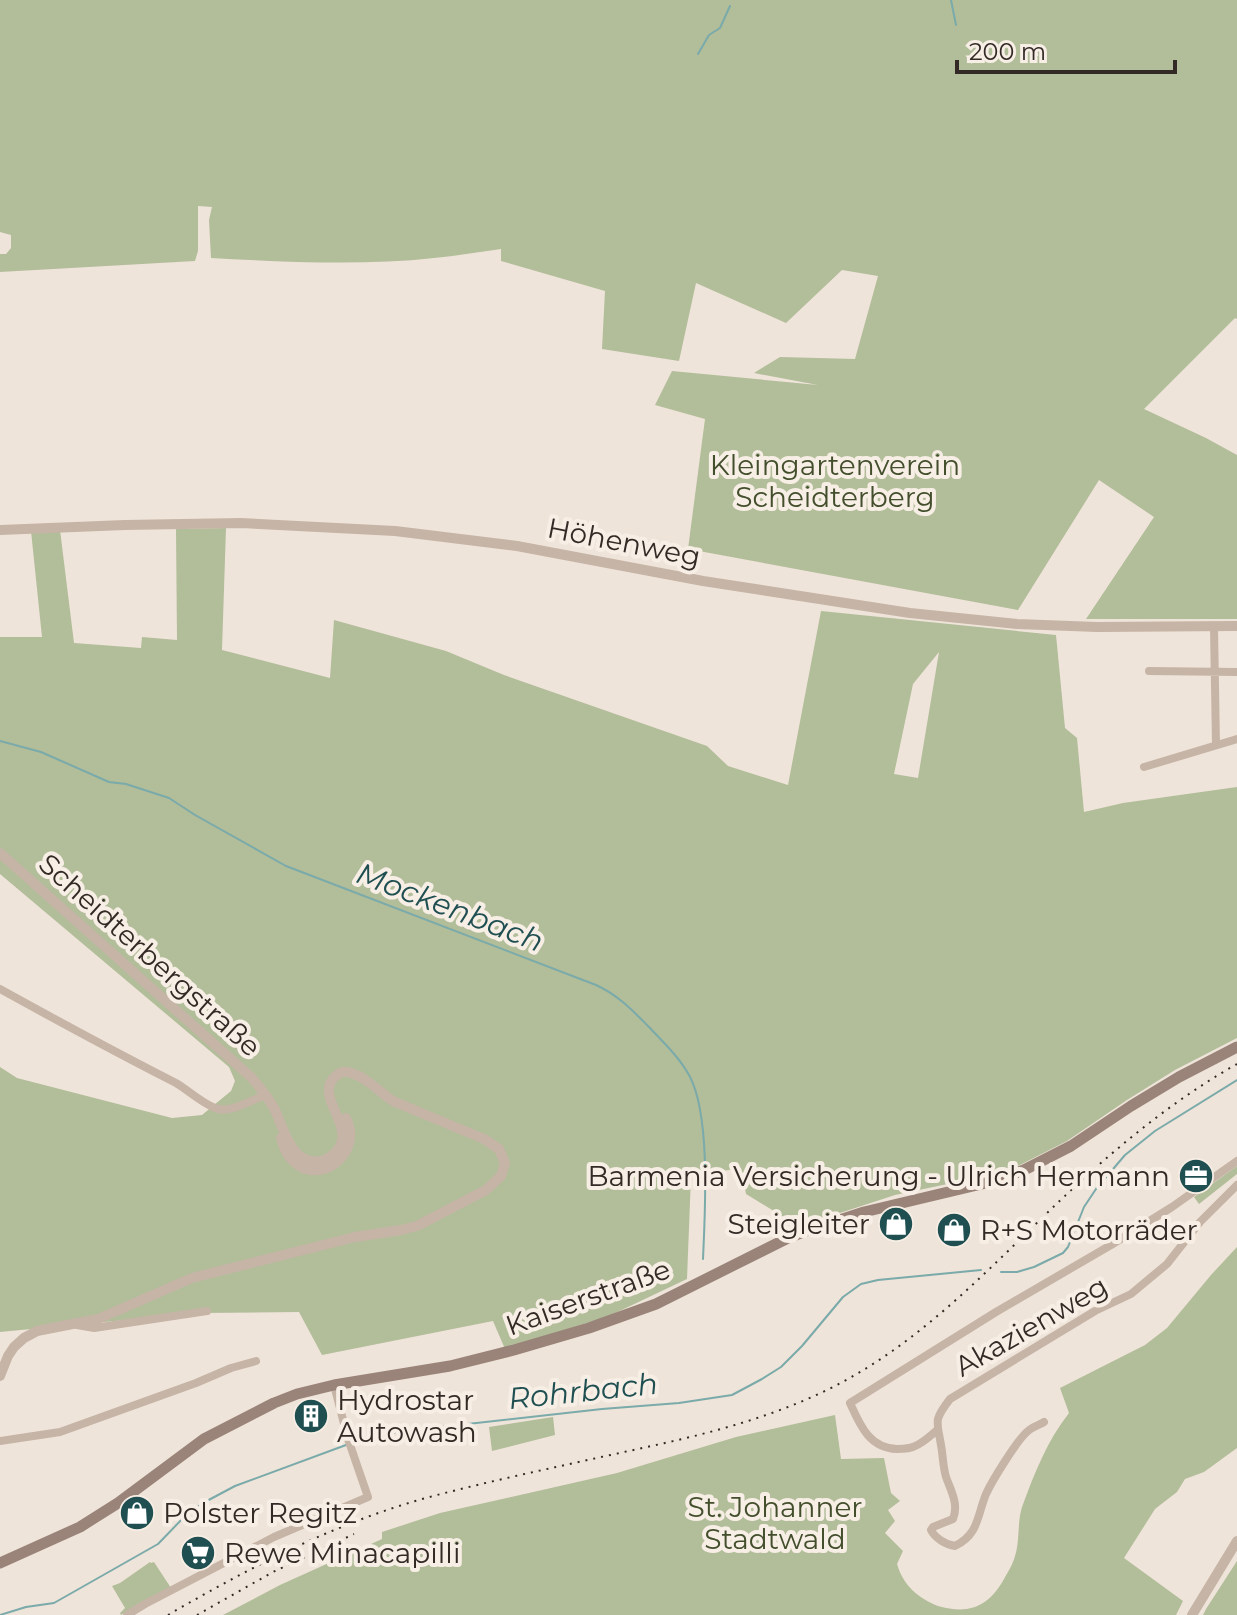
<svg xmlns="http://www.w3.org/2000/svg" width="1237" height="1615" font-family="Montserrat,sans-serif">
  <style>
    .green { fill: #b2bd9a; fill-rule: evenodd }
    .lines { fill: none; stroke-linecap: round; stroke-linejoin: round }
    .stream { stroke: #7aaaaa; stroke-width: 2 }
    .minor { stroke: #c6b4a6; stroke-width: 8 }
    .tertiary { stroke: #c6b4a6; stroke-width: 10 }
    .secondary { stroke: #9a8378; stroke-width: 11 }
    .rail { stroke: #332a26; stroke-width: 2; stroke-dasharray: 2 6; stroke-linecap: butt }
    .labels { text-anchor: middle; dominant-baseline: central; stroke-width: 8; stroke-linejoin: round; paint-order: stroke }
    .park-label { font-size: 28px; fill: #434f2c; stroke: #f7eee5 }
    .street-label { font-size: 28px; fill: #332a26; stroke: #f7eee5 }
    .poi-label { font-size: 28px; fill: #332a26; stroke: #f7eee5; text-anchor: start }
    .water-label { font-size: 30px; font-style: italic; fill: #1f4f51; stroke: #f7eee5 }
  </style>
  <rect width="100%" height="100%" fill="#efe4d9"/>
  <path class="green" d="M 0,0 L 1237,0 L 1237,319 L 1235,318 L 1144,409 L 1206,438 L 1237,455 L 1237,619 L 1086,619 L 1154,517 L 1099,480 L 1018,610 L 688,549 L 705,419 L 655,405 L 672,371 L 818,385 L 754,373 L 780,357 L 855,359 L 878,276 L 842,270 L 786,323 L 696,283 L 679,361 L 602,349 L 605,291 L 501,261 L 501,249 C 479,252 456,256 434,258 C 363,266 283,262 211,258 L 209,220 L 212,207 L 198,206 L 198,251 L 195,261 L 0,272 L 0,254 L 6,254 L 11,248 L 11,235 L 0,232 Z
    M 226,528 L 222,650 L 330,678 L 334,620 L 446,651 L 504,675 L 707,746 L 728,766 L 788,785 L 821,611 L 1056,635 L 1065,728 L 1077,738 L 1084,812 L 1123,803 L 1237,787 L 1237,1038 L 1175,1070 L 1127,1100 L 1067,1141 L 1020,1165 L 981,1177 L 895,1195 L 794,1228 L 787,1219 L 746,1194 L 741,1168 L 691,1176 L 687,1279 L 609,1316 L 505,1349 L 493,1321 L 322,1355 L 299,1312 L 198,1313 L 0,1332 L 0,1067 L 17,1078 L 172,1118 L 202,1115 L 231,1091 L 235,1081 L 229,1067 L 0,874 L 0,637 L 42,637 L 31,531 L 60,530 L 74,643 L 141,648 L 142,637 L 177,640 L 176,529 ZM 939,652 L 918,778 L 894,774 L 913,684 Z
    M 1237,1166 L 1237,1174 L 1199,1204 L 1194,1197 Z
    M 1237,1247 L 1237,1448 L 1204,1472 L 1185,1479 L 1177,1492 L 1155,1509 L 1124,1558 L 1183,1601 L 1176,1615 L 223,1615 L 280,1585 L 382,1539 L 382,1532 L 440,1513 L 617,1473 L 736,1437 L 835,1415 L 841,1459 L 884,1458 L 891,1493 L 900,1501 L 888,1510 L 895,1521 L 885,1533 L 903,1551 L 897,1564 C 903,1585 918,1598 938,1606 C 970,1615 989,1606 1004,1579 C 1008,1572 1013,1564 1015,1556 C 1020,1541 1017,1523 1022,1507 C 1034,1474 1047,1441 1069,1413 L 1060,1388 L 1145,1345 L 1167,1328 L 1211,1275 Z
    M 553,1417 L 555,1435 L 492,1451 L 489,1427 Z
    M 1237,1561 L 1237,1615 L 1203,1615 L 1206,1609 Z
    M 150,1562 L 151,1563 L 154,1562 L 171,1588 L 154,1596 L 121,1615 L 120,1613 L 125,1608 L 112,1586 L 120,1583 Z"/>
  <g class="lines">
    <path class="stream" d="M 951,0 L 956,25
      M 698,54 L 709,35 L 720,28 L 730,6
      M 0,741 L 41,752 L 109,782 L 126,784 L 169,798 L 195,815 L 286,866 L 596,985 C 618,995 632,1010 649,1027 C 663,1042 679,1057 689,1075 C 711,1114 705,1213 703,1259
      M 1001,1272 L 1017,1272 L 1034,1267 L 1063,1253 L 1068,1247 L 1084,1207 L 1096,1189 L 1125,1155 L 1155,1131 L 1237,1080
      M 352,1444 L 396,1432 L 602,1409 L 679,1403 L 732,1395 L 762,1379 L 781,1367 L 802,1346 L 843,1297 L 861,1284 L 878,1280 L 981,1270
      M 0,1615 L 26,1607 L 54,1603 L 158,1544 L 186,1515 L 203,1503 L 235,1486 L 346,1445"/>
    <path class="minor" d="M 1214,627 L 1216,745
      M 1149,671 L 1237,672
      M 1144,767 L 1237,739
      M 0,989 C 58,1021 117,1053 176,1083 C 188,1090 205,1106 218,1109 C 232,1112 252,1100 265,1095
      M 77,1325 L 94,1328 L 207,1311
      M 1044,1422 C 1039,1425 1032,1427 1028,1431 C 1017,1440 992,1481 986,1494 C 977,1516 979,1534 955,1546 C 946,1545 935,1538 931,1530 L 933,1527 L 953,1519 C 959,1504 951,1491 946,1477 C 943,1467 943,1456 941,1445 C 937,1421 933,1421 950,1399 L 1095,1311 L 1131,1294 L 1167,1264 L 1200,1222 L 1237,1185
      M 936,1431 C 930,1436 923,1443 915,1446 C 910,1449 902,1449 897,1449 C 869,1448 860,1425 850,1403 L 996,1312 L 1111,1245 L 1172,1207 L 1237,1161
      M 0,1441 L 60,1432 L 196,1383 L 231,1368 L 256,1361
      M 127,1615 L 145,1604 L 274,1537 L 368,1497 L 348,1439 L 334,1385"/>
    <path class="tertiary" d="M 0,530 L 125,525 L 241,523 L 395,531 L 517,546 L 703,581 L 910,613 L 1017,624 L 1097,627 L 1237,626
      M 0,853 L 252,1078 C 260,1088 268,1097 274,1108 C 284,1128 292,1170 324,1160 C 331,1157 338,1152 341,1144 C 350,1121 313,1093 337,1075 C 342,1071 348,1071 354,1074 C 369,1079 381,1094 395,1102 L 484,1139 L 499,1149 L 505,1163 L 501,1176 L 486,1190 L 417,1226 L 401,1230 L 355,1237 L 192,1278 L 98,1319 L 37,1331 L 24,1338 L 14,1347 L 8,1356 L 0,1376
      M 281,1138 C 284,1147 286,1155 293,1161 C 319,1187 364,1154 346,1118
      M 1192,1615 L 1237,1541"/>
    <path class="secondary" d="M 0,1563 L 80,1527 L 118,1503 L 204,1439 L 274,1403 L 297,1394 L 334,1385 L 450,1366 L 514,1350 L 589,1328 L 656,1304 L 786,1239 L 809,1230 L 864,1212 L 990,1182 L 1024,1170 L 1071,1146 L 1131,1106 L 1179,1077 L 1237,1047"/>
    <path class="rail" d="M 168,1615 C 254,1565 341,1520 437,1495 C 499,1479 561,1466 624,1452 C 694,1437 764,1421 829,1389 C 934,1337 1008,1246 1093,1170 C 1138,1130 1184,1094 1237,1064
      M 197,1615 L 273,1572 L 354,1534"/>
  </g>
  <defs>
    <g id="office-disc" transform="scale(1.8)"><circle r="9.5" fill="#1f4f51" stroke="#f7eee5"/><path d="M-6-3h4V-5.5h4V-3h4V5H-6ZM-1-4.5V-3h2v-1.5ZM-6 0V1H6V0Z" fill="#fff"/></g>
    <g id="shop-disc" transform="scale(1.8)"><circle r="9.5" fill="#1f4f51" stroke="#f7eee5"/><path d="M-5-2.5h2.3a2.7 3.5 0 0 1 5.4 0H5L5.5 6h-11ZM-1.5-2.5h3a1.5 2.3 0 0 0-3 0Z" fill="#fff"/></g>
    <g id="building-disc" transform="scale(1.8)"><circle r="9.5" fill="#1f4f51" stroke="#f7eee5"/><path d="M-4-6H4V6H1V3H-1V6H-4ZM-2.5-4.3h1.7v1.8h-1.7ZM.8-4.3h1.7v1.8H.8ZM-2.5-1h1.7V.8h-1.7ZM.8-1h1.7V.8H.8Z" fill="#fff"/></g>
    <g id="supermarket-disc" transform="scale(1.8)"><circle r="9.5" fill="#1f4f51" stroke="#f7eee5"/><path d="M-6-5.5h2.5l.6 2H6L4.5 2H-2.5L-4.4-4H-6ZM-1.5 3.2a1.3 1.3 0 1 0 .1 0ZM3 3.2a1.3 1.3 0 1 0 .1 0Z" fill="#fff"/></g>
  </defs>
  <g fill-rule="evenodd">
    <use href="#office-disc" x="1196" y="1176"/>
    <use href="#shop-disc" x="896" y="1224"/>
    <use href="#shop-disc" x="954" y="1230"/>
    <use href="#building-disc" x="311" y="1416"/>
    <use href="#shop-disc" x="137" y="1513"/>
    <use href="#supermarket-disc" x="198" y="1553"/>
  </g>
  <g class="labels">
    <g class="park-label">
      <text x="835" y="465">Kleingartenverein<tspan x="835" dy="32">Scheidterberg</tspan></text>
      <text x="775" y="1507">St. Johanner<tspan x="775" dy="32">Stadtwald</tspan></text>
    </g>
    <g class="street-label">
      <text transform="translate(624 542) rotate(11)">Höhenweg</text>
      <text transform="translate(150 955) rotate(42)">Scheidterbergstraße</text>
      <text transform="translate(588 1297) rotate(-20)">Kaiserstraße</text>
      <text transform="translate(1031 1326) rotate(-30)">Akazienweg</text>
    </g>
    <g class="poi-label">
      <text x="1170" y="1176" text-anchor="end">Barmenia Versicherung - Ulrich Hermann</text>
      <text x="870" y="1224" text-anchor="end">Steigleiter</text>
      <text x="980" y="1230">R+S Motorräder</text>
      <text x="337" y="1400">Hydrostar<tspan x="337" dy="32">Autowash</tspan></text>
      <text x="163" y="1513">Polster Regitz</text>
      <text x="224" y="1553">Rewe Minacapilli</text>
    </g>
    <g class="water-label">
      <text transform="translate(450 907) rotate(21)">Mockenbach</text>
      <text transform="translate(583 1391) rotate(-6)">Rohrbach</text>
    </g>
  </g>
  <path d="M957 60v12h218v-12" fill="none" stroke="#332a26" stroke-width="4"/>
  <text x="969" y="60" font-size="24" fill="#332a26" stroke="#f7eee5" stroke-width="6" paint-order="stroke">200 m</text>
</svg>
